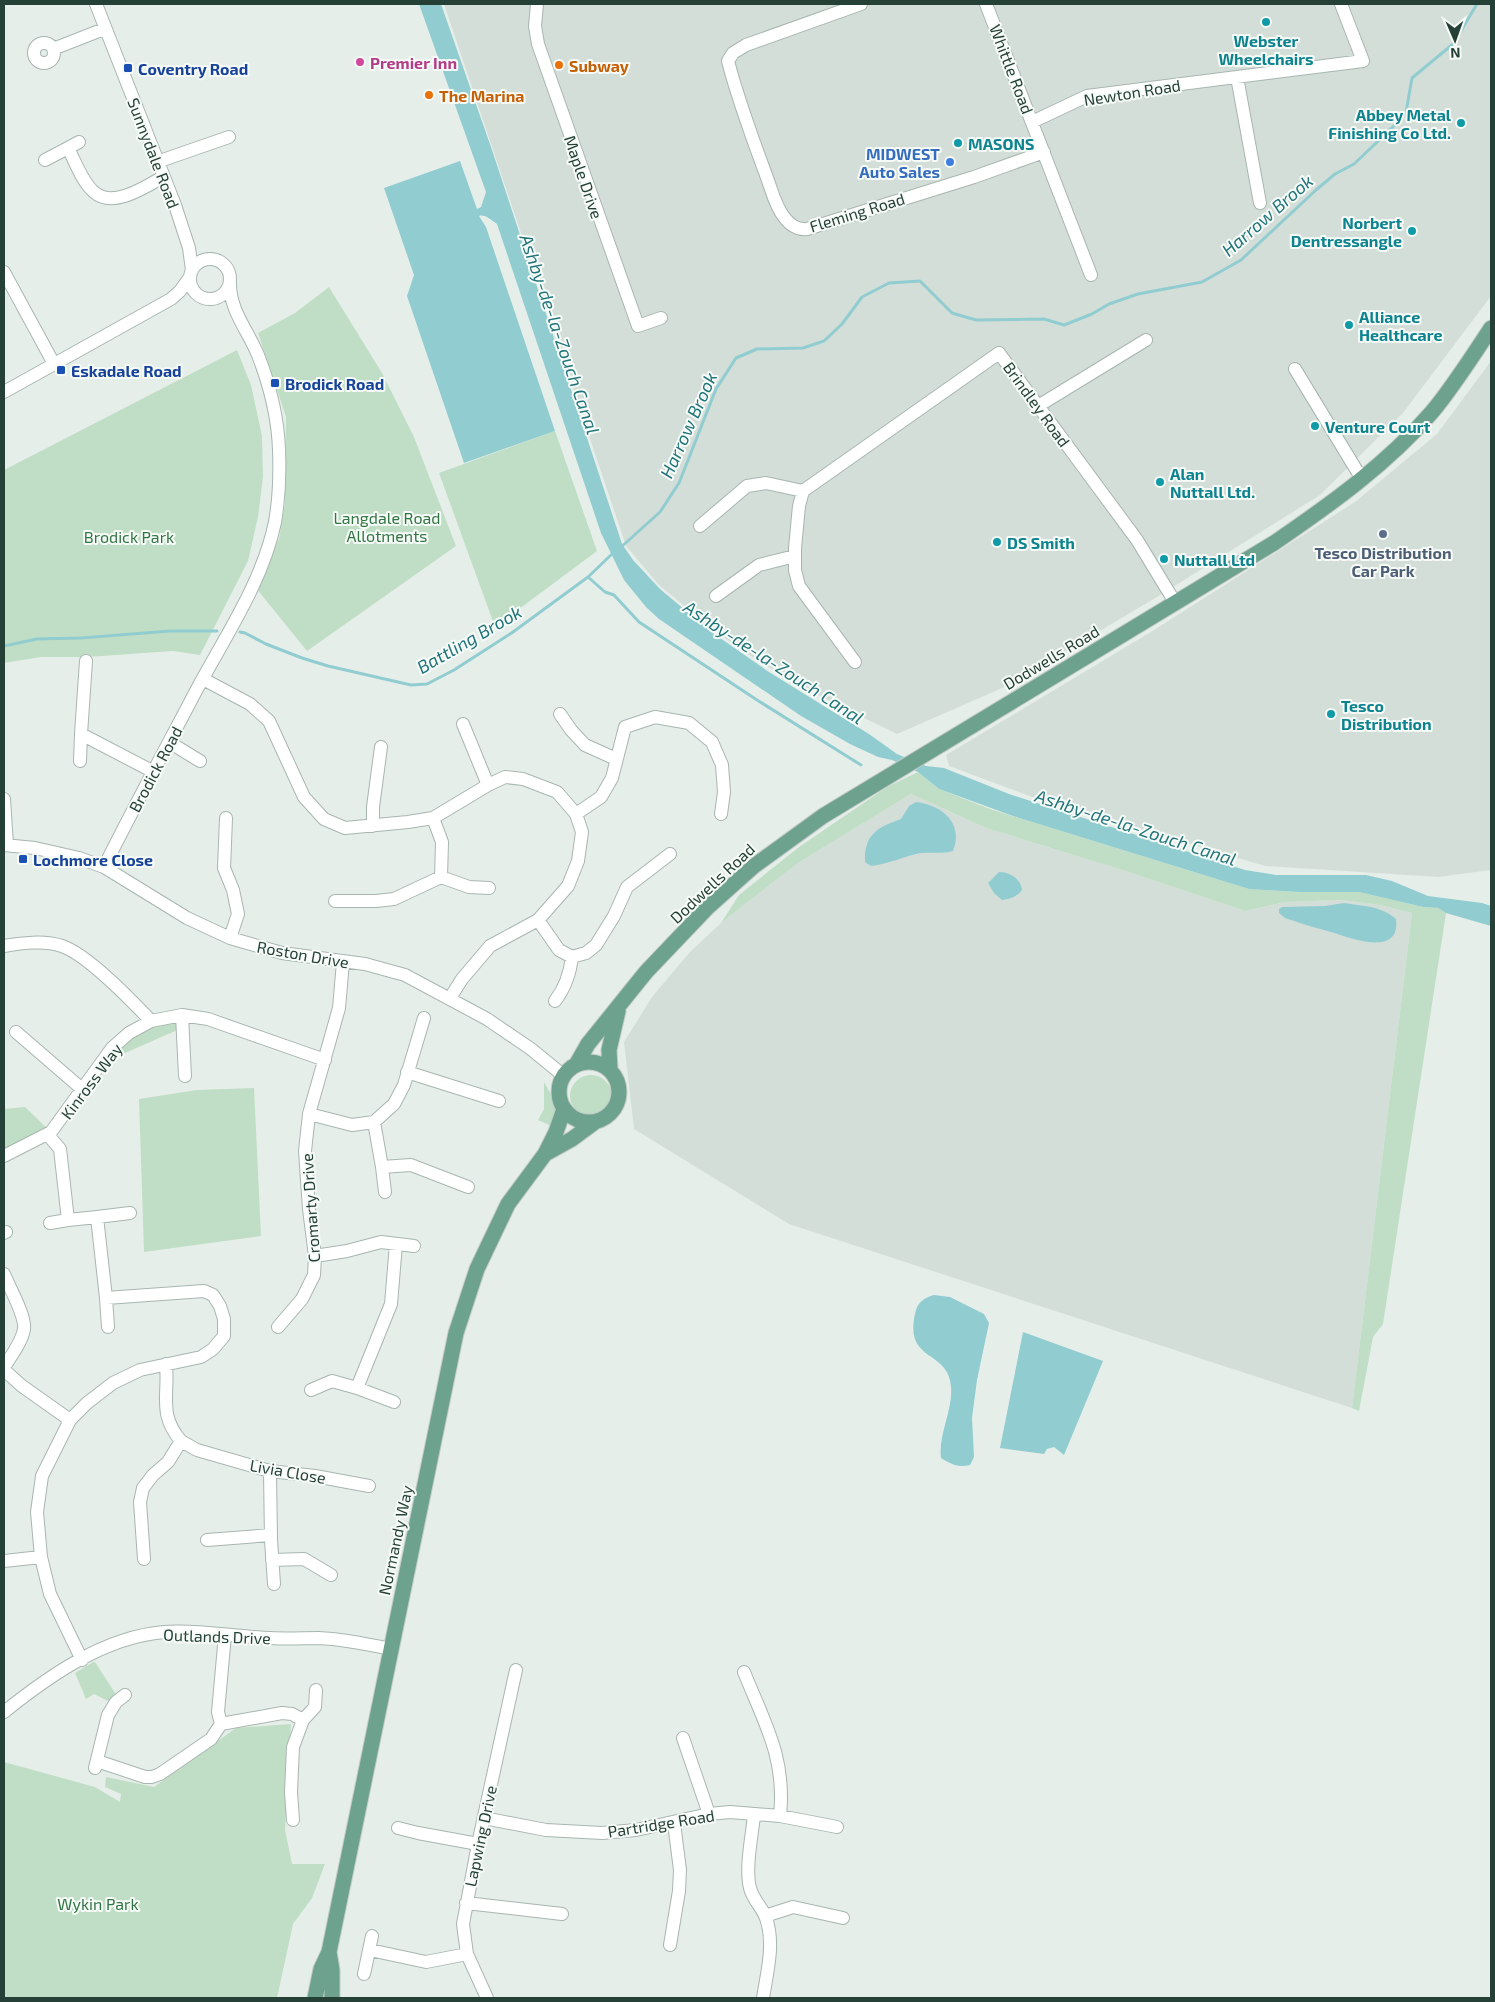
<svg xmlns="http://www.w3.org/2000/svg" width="1495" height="2002" font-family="'Exo 2',sans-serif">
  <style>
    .built { fill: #d4ded8 }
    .green { fill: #c0dec5 }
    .water { fill: #91cdd0 }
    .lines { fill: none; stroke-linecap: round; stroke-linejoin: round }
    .stream { stroke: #91cdd0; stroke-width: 3 }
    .minor-casing { stroke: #a8b6b0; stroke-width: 14 }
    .major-casing { stroke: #c2cac7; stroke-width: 17 }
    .minor { stroke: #fff; stroke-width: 12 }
    .major { stroke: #6da28e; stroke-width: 15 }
    .culture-dot { fill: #0f9aa8; stroke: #f7fbf8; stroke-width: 2 }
    .hotel-dot { fill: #d1479c; stroke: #f7fbf8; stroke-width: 2 }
    .food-dot { fill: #e8710a; stroke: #f7fbf8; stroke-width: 2 }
    .transit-dot { fill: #1a4fb4; stroke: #f7fbf8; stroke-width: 2 }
    .shop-dot { fill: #3f7fe0; stroke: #f7fbf8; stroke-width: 2 }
    .service-dot { fill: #5c6f8a; stroke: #f7fbf8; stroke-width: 2 }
    .labels { text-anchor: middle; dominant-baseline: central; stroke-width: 4; stroke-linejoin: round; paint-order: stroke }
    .culture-label { font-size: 16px; font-weight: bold; fill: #0d838f; stroke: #f7fbf8; text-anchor: start }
    .hotel-label { font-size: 16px; font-weight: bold; fill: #b23c85; stroke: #f7fbf8; text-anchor: start }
    .food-label { font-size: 16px; font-weight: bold; fill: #c56008; stroke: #f7fbf8; text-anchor: start }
    .transit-label { font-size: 16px; font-weight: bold; fill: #164399; stroke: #f7fbf8; text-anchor: start }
    .street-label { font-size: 16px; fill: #254036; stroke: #f7fbf8 }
    .shop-label { font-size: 16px; font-weight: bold; fill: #366cbe; stroke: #f7fbf8; text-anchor: end }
    .park-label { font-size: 16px; fill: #317544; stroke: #f7fbf8 }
    .service-label { font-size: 16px; font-weight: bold; fill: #4e5e75; stroke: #f7fbf8 }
    .water-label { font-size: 18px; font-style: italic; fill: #21757a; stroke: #f7fbf8 }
  </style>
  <rect width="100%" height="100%" fill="#e6eeea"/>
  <path class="built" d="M 444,4 L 1491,4 L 1491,296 L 1403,413 L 1320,495 L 1157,597 L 1009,685 L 897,734 L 803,688 L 746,653 L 710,627 L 659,585 L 626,546 Z
    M 1491,361 L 1491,870 L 1438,877 L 1265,866 L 1032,797 L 949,766 L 946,755 L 1154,630 L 1355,502 L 1437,434 Z
    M 911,794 L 986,828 L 1119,869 L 1245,911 L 1285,902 L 1341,900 L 1380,905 L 1412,913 L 1352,1408 L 789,1224 L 634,1129 L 624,1042 L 652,997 L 690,952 L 721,923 L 798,863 Z"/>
  <path class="green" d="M 329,287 L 382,373 L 414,437 L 456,546 L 307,651 L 256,588 L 279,539 L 285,504 L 286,417 L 258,333 L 295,313 Z
    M 237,350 L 251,385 L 262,436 L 263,477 L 258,517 L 248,561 L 200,655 L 173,651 L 87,657 L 41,657 L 4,663 L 4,470 Z
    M 555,431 L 597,551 L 495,627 L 439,473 Z
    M 918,772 L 939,789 L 990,809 L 1249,889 L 1299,892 L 1359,892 L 1423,907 L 1438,908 L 1446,913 L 1383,1324 L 1373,1337 L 1359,1411 L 1352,1408 L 1412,913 L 1380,905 L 1341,900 L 1285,902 L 1245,911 L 1119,869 L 986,828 L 911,794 L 798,863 L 721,923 L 739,895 L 799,847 L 887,787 Z
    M 182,1017 L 182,1028 L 100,1064 L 129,1033 Z
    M570 1096a21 21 0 1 1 42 0a21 21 0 1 1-42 0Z
    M 544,1082 C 554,1100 560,1106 554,1127 L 538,1120 L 544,1109 Z
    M 254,1088 L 261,1236 L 144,1252 L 139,1099 L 197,1090 Z
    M 25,1107 L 51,1132 L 4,1156 L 4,1109 Z
    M 93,1662 L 95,1662 L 117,1696 L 112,1703 L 94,1694 L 86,1699 L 75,1673 Z
    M 291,1724 L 285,1830 L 292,1864 L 325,1864 L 312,1898 L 293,1924 L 277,1998 L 4,1998 L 4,1762 L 95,1787 L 120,1802 L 121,1794 L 105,1787 L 106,1777 L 154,1787 L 236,1728 Z"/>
  <path class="water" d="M 419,4 L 441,4 L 492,150 L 622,544 L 633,560 L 660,589 L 710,631 L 769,672 L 869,734 L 897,754 L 926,766 L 944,768 L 1009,794 L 1245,870 L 1276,875 L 1366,875 L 1392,881 L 1428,896 L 1482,903 L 1491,906 L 1491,926 L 1446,913 L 1438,908 L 1423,907 L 1359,892 L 1299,892 L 1249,889 L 1013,816 L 939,789 L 918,772 L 892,760 L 878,757 L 850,744 L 801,716 L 659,619 L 646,607 L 624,580 L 601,533 L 497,224 C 491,220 485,214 479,216 L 486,227 L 555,431 L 464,463 L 407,296 L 414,275 L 384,188 L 460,161 L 477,209 L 481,207 L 486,192 Z
    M 916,802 C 942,805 964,823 953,851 C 942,854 932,852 921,853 C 904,856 889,864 871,866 L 865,862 C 864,834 878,827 901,819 L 909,806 Z
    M 999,872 C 1010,872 1021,879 1022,890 C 1017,897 1010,899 1002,900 L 994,893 L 988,883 Z
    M 1344,903 C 1362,906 1382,906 1396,919 C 1401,958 1350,938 1331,932 C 1315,928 1300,923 1285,918 L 1279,913 L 1279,909 L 1282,907 L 1325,906 Z
    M 934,1295 L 950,1297 L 984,1314 L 989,1323 L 977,1380 L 972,1418 L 974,1457 L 970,1465 C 958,1468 951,1464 941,1458 C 938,1434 953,1411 951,1387 C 949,1349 904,1363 915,1314 C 917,1303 923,1298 934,1295 Z
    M 1023,1332 L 1103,1361 L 1064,1455 L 1054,1447 L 1047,1449 L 1044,1454 L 1000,1448 Z"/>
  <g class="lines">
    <path class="stream" d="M 620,548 L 660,512 L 679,483 L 716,389 L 736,358 L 757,349 L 803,348 L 824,341 L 842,324 L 862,297 L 889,283 L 920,281 L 952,313 L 976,320 L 1044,319 L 1064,325 L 1092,314 L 1109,304 L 1138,294 L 1202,282 L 1241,260 L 1316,190 L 1335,174 L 1354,164 L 1395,125 L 1406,112 L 1412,78 L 1453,44 L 1477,4
      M 588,577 L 605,592 L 614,595 L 639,622 L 757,700 L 861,765
      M 240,632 L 245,633 L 266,644 L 302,658 L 328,666 L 411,685 L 427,684 L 454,670 L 513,632 L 588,577 L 613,553
      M 4,646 L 37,639 L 81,638 L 170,631 L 217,631"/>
    <g class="minor-casing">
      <path id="minor" d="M 96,4 L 175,205 L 189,248 L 192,270
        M 537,4 L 535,26 L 538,44 L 638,326 L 661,318
        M 861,4 L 746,45 L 733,53 L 728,61 C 738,100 752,137 766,175 C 771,188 775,206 784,217 C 790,225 798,230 807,229 L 974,177 L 1044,152
        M 986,4 L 1091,275
        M34 53a10 10 0 1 1 20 0a10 10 0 1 1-20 0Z
        M 53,49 L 104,29
        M 1237,77 L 1260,203
        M 1032,122 L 1087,96 L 1363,61 L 1341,4
        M 79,142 L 68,148 C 75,161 82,182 94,192 C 113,209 145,187 163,177
        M 45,160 L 68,148
        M 157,162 L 229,137
        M190 279a20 20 0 1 1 40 0a20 20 0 1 1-40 0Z
        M 4,272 L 54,364
        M 1295,369 L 1357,471 L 1365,477
        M 4,392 L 171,299 L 180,291 L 190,277
        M 1038,406 L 1146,340
        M 700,526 L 747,486 L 766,483 L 803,491
        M 716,596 L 759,565 L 795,556
        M 86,661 L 81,734 L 152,771
        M 855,662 L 799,586 L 795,570 L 795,548 L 799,506 L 803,491 L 999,353 L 1137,540 L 1176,604
        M 203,679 L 250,704 L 269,721 L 304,797 L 324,819 L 345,828 L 408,822 L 433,818 L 488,785 L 505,777 L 523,779 L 557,792 L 576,814 L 582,832 L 578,861 L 568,886 L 538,920 L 490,946 L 462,979 L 450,998
        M 560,714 L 571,730 L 585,745 L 616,759
        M 463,724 L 488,785
        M 169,742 L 200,761
        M 80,761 L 81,734
        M 4,799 L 7,845
        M 576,814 L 601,797 L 612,778 L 625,727 L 655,717 L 689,723 L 712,742 L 722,765 L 724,792 L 721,814
        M 226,818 L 224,868 L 233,890 L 238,914 L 230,938
        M 373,826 L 373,807 L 381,747
        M 4,845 L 35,848 L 79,858 L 104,867 L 187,918 L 230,938 L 282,953 L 365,964 L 405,975 L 487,1019 L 531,1049 L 564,1076
        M 104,867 C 134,807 166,748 197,689 C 225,637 263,581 275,522 C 279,499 280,474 279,450 C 278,418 270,386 258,355 C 248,331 229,309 230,282
        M 441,877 L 469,887 L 489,888
        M 335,901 L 376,901 L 394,899 L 441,877 L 442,842 L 433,818
        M 538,920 L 559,950 L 572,957 L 586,953 L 596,945 L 614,916 L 627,887 L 670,854
        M 4,946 C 22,943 44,940 62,946 C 88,955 131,1000 151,1021
        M 555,1001 C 565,988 570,974 572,957
        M 182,1015 L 185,1076
        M 16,1032 L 82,1089
        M 407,1072 L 499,1101
        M 309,1114 L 352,1125 L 374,1122 L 394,1104 L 404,1085 L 424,1018
        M 374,1122 L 382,1167 L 411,1165 L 468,1187
        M 48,1135 L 60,1149 L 68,1220 L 97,1217 L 106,1298 L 204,1291 L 213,1295 L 220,1306 L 224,1319 L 224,1336 L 213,1349 L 201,1357 L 140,1370 L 113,1383 L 87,1403 L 70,1420 L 42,1476 L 37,1512 L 41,1557 L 50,1594 L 82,1660
        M 4,1156 L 51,1132 L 112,1048 L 129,1033 L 151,1021 L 182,1015 L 208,1019 L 325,1060
        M 382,1167 L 385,1192
        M 97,1217 L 130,1213
        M 50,1223 L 68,1220
        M 4,1233 L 6,1232
        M 315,1256 L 347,1251 L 381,1242 L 414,1246
        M 4,1274 C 9,1287 26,1316 24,1329 C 22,1342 11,1356 4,1367
        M 106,1298 L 108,1327
        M 278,1327 L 302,1299 L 314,1275 L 315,1256 L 309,1209 L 305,1151 L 309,1114 L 339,1008 L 343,962
        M 4,1370 L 22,1386 L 70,1420
        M 357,1388 L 394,1402
        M 311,1390 L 332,1381 L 357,1388 L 391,1304 L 396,1244
        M 181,1441 L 197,1450 L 270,1471 L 315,1476 L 369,1486
        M 270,1471 L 271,1540 L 274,1584
        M 207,1540 L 271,1535
        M 144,1559 L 140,1502 L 143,1488 L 153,1475 L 168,1462 L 181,1441 C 158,1414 169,1396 166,1364
        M 272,1560 L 304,1559 L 331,1575
        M 4,1561 L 41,1557
        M 744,1672 C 765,1724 786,1758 780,1816
        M 4,1712 C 49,1676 104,1637 164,1632 C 196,1629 237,1637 270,1638 C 286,1639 303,1638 319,1638 C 343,1639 367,1644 391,1649
        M 221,1724 L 218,1712 L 225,1635
        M 683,1738 L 709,1814
        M 97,1761 L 145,1777 L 152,1777 L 160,1774 L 211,1739 L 221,1724 L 282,1713 L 292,1714 L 303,1720
        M 95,1768 L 108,1715 L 116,1702 L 125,1695
        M 754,1815 C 752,1836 745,1868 750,1888 C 753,1900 762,1907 766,1918 C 775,1944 767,1972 763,1998
        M 484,1818 L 546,1830 L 602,1833 L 636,1830 L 709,1814 L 730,1812 L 780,1816 L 837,1827
        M 293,1820 L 291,1792 L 293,1747 L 303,1720 L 315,1707 L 316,1690
        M 398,1828 L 418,1833 L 478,1844
        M 466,1903 L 562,1914
        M 765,1916 L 793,1907 L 843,1918
        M 670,1945 L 679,1891 L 680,1870 L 674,1823
        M 370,1950 L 426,1962 L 467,1954
        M 364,1974 L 372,1936
        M 487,1998 L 467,1954 L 463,1924 L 478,1844 L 516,1670"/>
    </g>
    <g class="major-casing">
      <path id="major" d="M559 1092a30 30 0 1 1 60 0a30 30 0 1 1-60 0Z
        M 576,1065 L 588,1044 L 646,972 L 707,908 L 754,866 L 823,816 L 1274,543 C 1331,504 1387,464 1432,412 C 1452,388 1474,354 1491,328
        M 610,1069 L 609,1050 L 618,1011
        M 545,1154 L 572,1139 L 595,1122
        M 329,1952 L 332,1970 L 332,1998
        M 315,1998 L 321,1969 L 329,1952 L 456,1333 L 477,1269 L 508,1204 L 545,1154 L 556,1132 L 564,1109"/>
    </g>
    <use href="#minor" class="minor"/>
    <use href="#major" class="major"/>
  </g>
  <g class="culture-dot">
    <circle cx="1266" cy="22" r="5"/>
    <circle cx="1461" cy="123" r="5"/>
    <circle cx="958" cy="143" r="5"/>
    <circle cx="1412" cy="231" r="5"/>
    <circle cx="1349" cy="325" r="5"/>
    <circle cx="1315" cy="426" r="5"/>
    <circle cx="1160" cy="482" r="5"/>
    <circle cx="997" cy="542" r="5"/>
    <circle cx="1164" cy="559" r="5"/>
    <circle cx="1331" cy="714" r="5"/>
  </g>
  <circle class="hotel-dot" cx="360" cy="62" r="5"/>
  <g class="food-dot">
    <circle cx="559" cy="65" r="5"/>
    <circle cx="429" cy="95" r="5"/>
  </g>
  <g class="transit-dot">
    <rect x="123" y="63" width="10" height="10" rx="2.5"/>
    <rect x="56" y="365" width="10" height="10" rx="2.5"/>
    <rect x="270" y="378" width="10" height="10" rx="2.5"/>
    <rect x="18" y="854" width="10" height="10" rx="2.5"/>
  </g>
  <circle class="shop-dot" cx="950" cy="162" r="5"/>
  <circle class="service-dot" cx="1383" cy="534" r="5"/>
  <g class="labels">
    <g class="culture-label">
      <text x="1266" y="40" text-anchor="middle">Webster<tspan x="1266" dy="18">Wheelchairs</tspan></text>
      <text x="1451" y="114" text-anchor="end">Abbey Metal<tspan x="1451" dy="18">Finishing Co Ltd.</tspan></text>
      <text x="968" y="143">MASONS</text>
      <text x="1402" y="222" text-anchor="end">Norbert<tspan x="1402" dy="18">Dentressangle</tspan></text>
      <text x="1359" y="316">Alliance<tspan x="1359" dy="18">Healthcare</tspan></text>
      <text x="1325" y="426">Venture Court</text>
      <text x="1170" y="473">Alan<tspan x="1170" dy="18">Nuttall Ltd.</tspan></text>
      <text x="1007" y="542">DS Smith</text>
      <text x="1174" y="559">Nuttall Ltd</text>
      <text x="1341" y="705">Tesco<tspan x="1341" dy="18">Distribution</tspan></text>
    </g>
    <g class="hotel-label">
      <text x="370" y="62">Premier Inn</text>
    </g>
    <g class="food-label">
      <text x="569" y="65">Subway</text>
      <text x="439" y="95">The Marina</text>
    </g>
    <g class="transit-label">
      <text x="138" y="68">Coventry Road</text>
      <text x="71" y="370">Eskadale Road</text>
      <text x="285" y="383">Brodick Road</text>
      <text x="33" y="859">Lochmore Close</text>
    </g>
    <g class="street-label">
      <text transform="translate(1012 69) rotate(69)">Whittle Road</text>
      <text transform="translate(1132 92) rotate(-9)">Newton Road</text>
      <text transform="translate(154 153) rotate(69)">Sunnydale Road</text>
      <text transform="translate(584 177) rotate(71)">Maple Drive</text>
      <text transform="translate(857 212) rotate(-17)">Fleming Road</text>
      <text transform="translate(1037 404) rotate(54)">Brindley Road</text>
      <text transform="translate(1051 657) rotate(-31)">Dodwells Road</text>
      <text transform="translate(155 769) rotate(-62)">Brodick Road</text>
      <text transform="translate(712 883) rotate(-43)">Dodwells Road</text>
      <text transform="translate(303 954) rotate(10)">Roston Drive</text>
      <text transform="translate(91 1081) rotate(-53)">Kinross Way</text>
      <text transform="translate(310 1208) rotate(-94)">Cromarty Drive</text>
      <text transform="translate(288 1471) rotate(10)">Livia Close</text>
      <text transform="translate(395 1540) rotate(-78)">Normandy Way</text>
      <text transform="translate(217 1636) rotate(2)">Outlands Drive</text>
      <text transform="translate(661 1823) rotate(-9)">Partridge Road</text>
      <text transform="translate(480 1836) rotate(-78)">Lapwing Drive</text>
    </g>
    <g class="shop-label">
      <text x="940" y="153">MIDWEST<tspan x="940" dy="18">Auto Sales</tspan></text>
    </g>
    <g class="park-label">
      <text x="387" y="517">Langdale Road<tspan x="387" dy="18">Allotments</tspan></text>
      <text x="129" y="536">Brodick Park</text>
      <text x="98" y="1903">Wykin Park</text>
    </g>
    <g class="service-label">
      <text x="1383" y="552">Tesco Distribution<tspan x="1383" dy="18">Car Park</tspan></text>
    </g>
    <g class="water-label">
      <text transform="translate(1267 215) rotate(-41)">Harrow Brook</text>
      <text transform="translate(560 334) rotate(71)">Ashby-de-la-Zouch Canal</text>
      <text transform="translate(688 425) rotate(-66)">Harrow Brook</text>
      <text transform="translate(469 639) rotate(-30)">Battling Brook</text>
      <text transform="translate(774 662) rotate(33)">Ashby-de-la-Zouch Canal</text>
      <text transform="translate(1136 827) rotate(18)">Ashby-de-la-Zouch Canal</text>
    </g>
  </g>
  <rect width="1495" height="2002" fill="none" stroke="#254036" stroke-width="10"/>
  <g transform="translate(1455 40) rotate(178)" stroke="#f7fbf8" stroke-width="4" paint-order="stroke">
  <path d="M0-4L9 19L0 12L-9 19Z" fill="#254036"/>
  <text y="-8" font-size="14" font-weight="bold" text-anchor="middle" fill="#254036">N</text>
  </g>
</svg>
